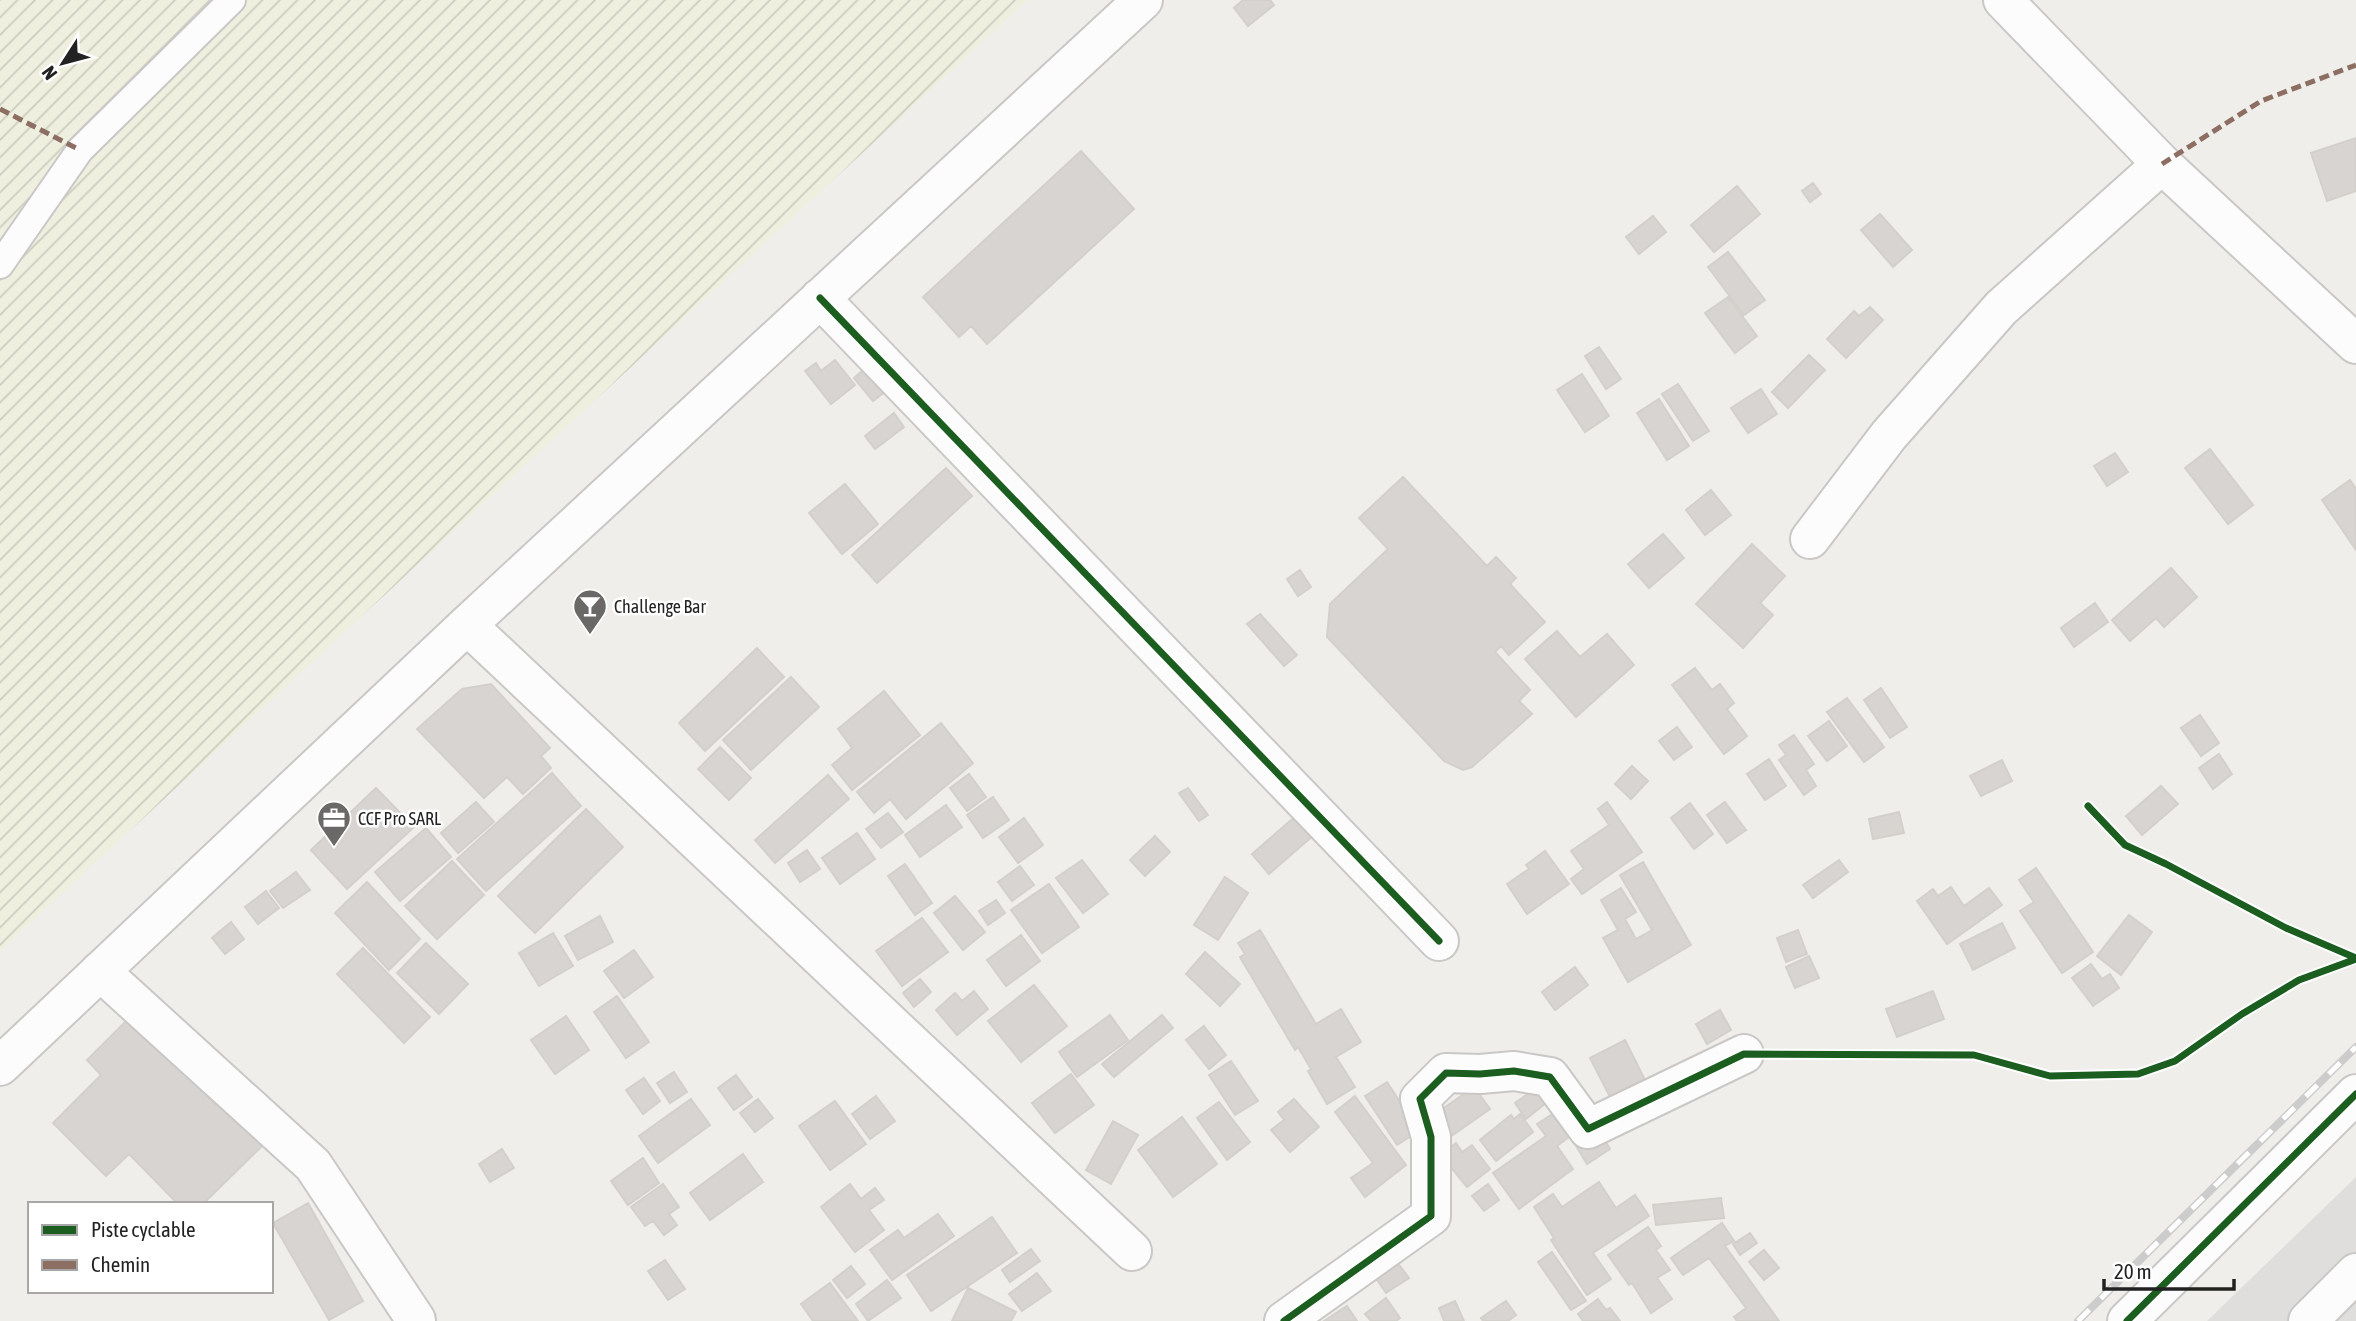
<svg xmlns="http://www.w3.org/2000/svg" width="2356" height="1321" font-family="'Asap Condensed',sans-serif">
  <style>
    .residential { fill: #dfdedc }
    .farmland { fill: url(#farmland-furrows) }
    .building { fill: #d7d4d2; stroke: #d3d0cc; stroke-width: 2 }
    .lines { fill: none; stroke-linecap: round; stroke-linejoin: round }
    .lane-casing { stroke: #c9c8c7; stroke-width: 30 }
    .street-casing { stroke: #c9c8c7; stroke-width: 42 }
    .lane { stroke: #fdfcfc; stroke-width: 26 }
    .street { stroke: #fdfcfc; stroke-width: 38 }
    .rail-casing { stroke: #ccc; stroke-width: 8 }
    .rail { stroke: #fff; stroke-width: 5; stroke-dasharray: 16; stroke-linecap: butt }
    .quiet { stroke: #8d6e63; stroke-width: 5; stroke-dasharray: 10 5; stroke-linecap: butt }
    .cycleway-casing { stroke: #fff; stroke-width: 11 }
    .cycleway { stroke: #1b5e20; stroke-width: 7 }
    .labels { text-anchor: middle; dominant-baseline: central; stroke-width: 5; stroke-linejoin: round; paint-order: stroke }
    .poi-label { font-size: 18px; fill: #222; stroke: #fff; text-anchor: start }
  </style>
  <defs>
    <pattern id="farmland-furrows" width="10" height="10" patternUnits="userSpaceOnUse" patternTransform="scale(1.75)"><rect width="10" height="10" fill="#efefdf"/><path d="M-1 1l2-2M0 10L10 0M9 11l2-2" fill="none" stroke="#cdcdbf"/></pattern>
  </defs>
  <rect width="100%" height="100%" fill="#f0eeeb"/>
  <path class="residential" d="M 2356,1177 L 2356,1321 L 2207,1321 Z"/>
  <path class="farmland" d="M 0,0 L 1028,0 L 0,951 Z"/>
  <path class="building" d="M 1243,0 L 1270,0 L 1274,5 L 1248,26 L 1234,8 Z
    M 2356,138 L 2356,191 L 2327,201 L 2311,153 Z
    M 1081,151 L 1134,209 L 987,344 L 971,326 L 959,337 L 923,297 Z
    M 1813,183 L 1821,194 L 1810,202 L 1802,191 Z
    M 1737,186 L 1760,214 L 1714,252 L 1691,225 Z
    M 1880,214 L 1912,250 L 1893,267 L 1861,230 Z
    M 1653,216 L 1666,232 L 1639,254 L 1626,237 Z
    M 1728,252 L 1765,300 L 1744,315 L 1708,267 Z
    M 1728,297 L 1757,336 L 1735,353 L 1705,313 Z
    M 1870,307 L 1883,320 L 1846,358 L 1827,339 L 1854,311 L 1859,316 Z
    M 1599,347 L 1621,379 L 1606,389 L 1585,356 Z
    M 1809,355 L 1825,370 L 1788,408 L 1772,392 Z
    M 835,360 L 855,385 L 831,404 L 805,371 L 816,363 L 821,371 Z
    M 871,363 L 891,387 L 873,401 L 854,378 Z
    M 1582,374 L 1609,416 L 1585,432 L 1557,390 Z
    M 1678,384 L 1709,431 L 1693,441 L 1662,394 Z
    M 1761,389 L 1777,414 L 1748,433 L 1731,408 Z
    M 1659,399 L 1689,446 L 1667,460 L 1637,413 Z
    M 894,413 L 904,427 L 875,449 L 865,436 Z
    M 2210,449 L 2253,505 L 2228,524 L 2185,468 Z
    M 2115,453 L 2128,472 L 2107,486 L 2094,466 Z
    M 946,468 L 972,496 L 877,583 L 852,555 Z
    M 1403,477 L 1487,566 L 1496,557 L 1516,578 L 1510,584 L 1545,622 L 1509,655 L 1501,646 L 1495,652 L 1530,690 L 1519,701 L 1532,714 L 1472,767 L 1463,770 L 1444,761 L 1327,637 L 1330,604 L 1388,549 L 1359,518 Z
    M 2350,480 L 2356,489 L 2356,550 L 2322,500 Z
    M 845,484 L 878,524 L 842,554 L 809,513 Z
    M 1711,490 L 1731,515 L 1705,535 L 1686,510 Z
    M 1663,534 L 1684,558 L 1649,588 L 1628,564 Z
    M 1752,544 L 1785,576 L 1760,603 L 1773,615 L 1743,648 L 1696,604 Z
    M 2171,568 L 2197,597 L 2164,627 L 2156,618 L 2130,641 L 2112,620 Z
    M 1300,570 L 1311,587 L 1298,596 L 1287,579 Z
    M 2095,603 L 2108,622 L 2074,647 L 2061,628 Z
    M 1260,614 L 1297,655 L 1284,666 L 1247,624 Z
    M 1557,631 L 1580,657 L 1607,634 L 1634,665 L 1576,717 L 1525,659 Z
    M 757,648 L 784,677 L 705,751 L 679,723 Z
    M 1695,668 L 1712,690 L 1720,684 L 1734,703 L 1727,709 L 1747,736 L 1724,754 L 1672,685 Z
    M 791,677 L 819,707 L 751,770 L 723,740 Z
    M 491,684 L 550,748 L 541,756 L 551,768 L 523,794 L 507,777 L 484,798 L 417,729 L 462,689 Z
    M 1881,688 L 1907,727 L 1890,738 L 1864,700 Z
    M 884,691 L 920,735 L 852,790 L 832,765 L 852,748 L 838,729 Z
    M 1847,698 L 1884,747 L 1864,762 L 1827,712 Z
    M 2200,715 L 2219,743 L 2201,756 L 2181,728 Z
    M 1829,721 L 1847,746 L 1827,761 L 1808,736 Z
    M 941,723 L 973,763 L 906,819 L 890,799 L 874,813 L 857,792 Z
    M 1677,727 L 1692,747 L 1674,760 L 1659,741 Z
    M 1794,735 L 1814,764 L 1806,770 L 1816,786 L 1804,795 L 1779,760 L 1786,755 L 1779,745 Z
    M 720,747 L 751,778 L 729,800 L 698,769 Z
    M 2219,754 L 2232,774 L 2213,789 L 2199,768 Z
    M 1769,759 L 1786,786 L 1765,800 L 1747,774 Z
    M 2002,760 L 2012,781 L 1981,796 L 1970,776 Z
    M 1632,766 L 1648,781 L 1631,799 L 1615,784 Z
    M 552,773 L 581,806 L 486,891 L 457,859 Z
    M 969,774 L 986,797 L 967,811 L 950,788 Z
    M 828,775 L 849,799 L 775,863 L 755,840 Z
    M 2161,786 L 2178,804 L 2142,835 L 2126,816 Z
    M 376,788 L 414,827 L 347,889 L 311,850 Z
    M 1188,788 L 1208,815 L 1199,821 L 1179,793 Z
    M 993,797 L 1009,820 L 983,838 L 967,815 Z
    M 476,802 L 494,822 L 458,853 L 441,833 Z
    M 1607,802 L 1642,852 L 1582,894 L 1571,879 L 1584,869 L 1571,851 L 1609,825 L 1598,809 Z
    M 1725,802 L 1746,830 L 1727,843 L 1707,815 Z
    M 1690,803 L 1713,834 L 1694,849 L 1671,818 Z
    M 946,805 L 962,827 L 920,857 L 905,835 Z
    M 586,809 L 623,847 L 535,933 L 498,896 Z
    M 1899,812 L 1904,833 L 1873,839 L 1869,819 Z
    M 888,813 L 903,832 L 881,848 L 866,829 Z
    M 1297,815 L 1314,835 L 1269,874 L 1252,854 Z
    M 1024,818 L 1043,845 L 1018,863 L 999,837 Z
    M 426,828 L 451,857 L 400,901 L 375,872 Z
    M 857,833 L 875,859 L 840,884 L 822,858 Z
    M 1155,836 L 1170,852 L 1145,876 L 1130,860 Z
    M 807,850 L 820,869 L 800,882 L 788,863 Z
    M 1545,851 L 1569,884 L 1527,914 L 1507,884 L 1529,869 L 1526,865 Z
    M 1082,860 L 1108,894 L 1083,913 L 1056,878 Z
    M 1839,860 L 1848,872 L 1813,898 L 1803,885 Z
    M 452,861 L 484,895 L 437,939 L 405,906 Z
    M 1643,862 L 1691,945 L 1628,982 L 1603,938 L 1618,930 L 1601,900 L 1621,888 L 1636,912 L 1625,919 L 1636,939 L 1652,930 L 1620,875 Z
    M 905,864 L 932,903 L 915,915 L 888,876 Z
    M 1020,866 L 1034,885 L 1012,901 L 998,882 Z
    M 2036,868 L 2093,952 L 2062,973 L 2020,911 L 2034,902 L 2019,880 Z
    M 296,872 L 310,890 L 283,908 L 270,891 Z
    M 1225,877 L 1248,893 L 1218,940 L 1194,925 Z
    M 367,882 L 420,939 L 389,970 L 335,913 Z
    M 1049,884 L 1079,927 L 1042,953 L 1011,910 Z
    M 1951,887 L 1964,906 L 1989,888 L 2002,905 L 1947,944 L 1917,901 L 1933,889 L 1938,896 Z
    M 266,891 L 279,908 L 258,924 L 245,907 Z
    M 955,896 L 985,932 L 963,950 L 934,913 Z
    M 996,900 L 1005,913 L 988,925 L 979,911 Z
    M 2129,915 L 2152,932 L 2121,975 L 2097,956 Z
    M 600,916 L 613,942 L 578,960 L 565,936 Z
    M 922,918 L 948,952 L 902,986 L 876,951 Z
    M 231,922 L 244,939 L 225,954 L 212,938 Z
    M 2002,923 L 2015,948 L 1973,970 L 1960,944 Z
    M 1260,930 L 1316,1024 L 1341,1009 L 1361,1042 L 1336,1057 L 1355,1087 L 1327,1104 L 1308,1071 L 1311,1069 L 1298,1047 L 1295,1050 L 1240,957 L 1245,954 L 1238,943 Z
    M 1798,930 L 1807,954 L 1786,962 L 1777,938 Z
    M 553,933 L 573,966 L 539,986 L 519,953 Z
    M 1021,935 L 1040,961 L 1006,986 L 987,960 Z
    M 426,943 L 468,984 L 439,1014 L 397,973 Z
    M 363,948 L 430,1017 L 404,1043 L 337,974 Z
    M 634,950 L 653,977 L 624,998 L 604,971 Z
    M 1205,952 L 1240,984 L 1220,1006 L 1186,974 Z
    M 1809,956 L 1819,978 L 1795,988 L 1786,967 Z
    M 2091,964 L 2102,979 L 2110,974 L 2119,988 L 2093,1006 L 2072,978 Z
    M 1575,967 L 1588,985 L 1555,1010 L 1542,992 Z
    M 920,979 L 931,992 L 914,1007 L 903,993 Z
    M 1034,985 L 1067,1026 L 1021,1062 L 988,1021 Z
    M 974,991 L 988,1009 L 957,1035 L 936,1010 L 955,993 L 962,1001 Z
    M 1933,991 L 1944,1019 L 1897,1037 L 1886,1009 Z
    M 617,996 L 649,1042 L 626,1058 L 594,1012 Z
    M 1720,1010 L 1731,1030 L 1707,1044 L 1696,1024 Z
    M 132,1015 L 262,1146 L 203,1204 L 178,1204 L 129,1154 L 106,1176 L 53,1123 L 101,1075 L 87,1060 Z
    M 1110,1015 L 1128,1040 L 1077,1077 L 1059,1052 Z
    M 1162,1015 L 1173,1028 L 1114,1077 L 1102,1064 Z
    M 566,1016 L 589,1050 L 555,1074 L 531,1040 Z
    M 1204,1026 L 1226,1055 L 1209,1069 L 1186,1040 Z
    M 1625,1040 L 1645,1080 L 1610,1097 L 1590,1058 Z
    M 1231,1061 L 1258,1101 L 1235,1115 L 1209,1075 Z
    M 674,1072 L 687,1092 L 670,1103 L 657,1083 Z
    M 1071,1074 L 1094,1105 L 1055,1133 L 1032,1103 Z
    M 736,1075 L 752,1097 L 734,1110 L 718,1088 Z
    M 644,1078 L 660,1101 L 643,1114 L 626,1090 Z
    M 1387,1082 L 1419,1131 L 1397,1145 L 1365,1096 Z
    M 1474,1087 L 1490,1109 L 1447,1139 L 1431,1117 Z
    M 1536,1088 L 1546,1103 L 1526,1119 L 1515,1103 Z
    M 876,1096 L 895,1121 L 870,1139 L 852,1114 Z
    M 1355,1096 L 1406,1165 L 1365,1197 L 1351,1178 L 1373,1163 L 1335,1112 Z
    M 691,1099 L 710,1125 L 658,1163 L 639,1136 Z
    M 758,1099 L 773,1118 L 755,1132 L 740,1113 Z
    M 1294,1099 L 1319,1127 L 1290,1152 L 1271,1130 L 1284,1120 L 1278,1112 Z
    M 835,1101 L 866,1144 L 830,1170 L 799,1126 Z
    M 1219,1102 L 1250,1142 L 1227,1160 L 1197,1118 Z
    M 1562,1108 L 1577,1131 L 1557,1146 L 1573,1169 L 1519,1209 L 1493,1173 L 1546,1136 L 1537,1124 Z
    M 1520,1114 L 1533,1132 L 1496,1161 L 1480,1140 L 1511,1115 L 1514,1119 Z
    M 1182,1117 L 1217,1164 L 1173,1197 L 1138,1150 Z
    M 1113,1121 L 1138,1135 L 1111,1184 L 1086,1170 Z
    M 1598,1129 L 1610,1149 L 1587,1164 L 1575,1144 Z
    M 1456,1143 L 1462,1152 L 1472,1145 L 1490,1169 L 1467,1187 L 1441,1155 Z
    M 502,1149 L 514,1168 L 490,1182 L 479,1164 Z
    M 743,1154 L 763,1182 L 710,1220 L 690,1193 Z
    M 643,1158 L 659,1183 L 628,1205 L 611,1181 Z
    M 1599,1182 L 1616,1208 L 1635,1195 L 1649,1216 L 1593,1253 L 1611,1279 L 1587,1295 L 1551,1240 L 1554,1238 L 1534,1207 L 1553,1194 L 1562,1207 Z
    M 663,1184 L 679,1207 L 669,1214 L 677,1225 L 664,1235 L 653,1221 L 645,1226 L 631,1207 Z
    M 850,1184 L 861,1199 L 875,1188 L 884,1200 L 869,1210 L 884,1230 L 855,1252 L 821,1207 Z
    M 1488,1184 L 1499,1200 L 1484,1211 L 1472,1196 Z
    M 1721,1198 L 1724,1218 L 1656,1225 L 1653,1205 Z
    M 308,1203 L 363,1301 L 329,1320 L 273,1223 Z
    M 938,1214 L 954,1236 L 892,1280 L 870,1250 L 898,1230 L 904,1238 Z
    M 992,1217 L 1017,1253 L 931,1311 L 907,1275 Z
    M 1722,1223 L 1734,1241 L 1725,1246 L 1779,1321 L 1737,1321 L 1734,1317 L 1746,1308 L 1709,1258 L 1683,1275 L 1671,1258 Z
    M 1648,1227 L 1661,1246 L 1656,1250 L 1670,1270 L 1657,1278 L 1672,1299 L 1651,1313 L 1632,1283 L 1629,1285 L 1608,1255 Z
    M 1750,1233 L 1757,1243 L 1740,1255 L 1733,1244 Z
    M 1031,1249 L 1040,1261 L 1010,1282 L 1002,1270 Z
    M 1764,1250 L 1779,1268 L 1764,1280 L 1749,1262 Z
    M 1552,1252 L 1586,1301 L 1571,1310 L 1538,1262 Z
    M 665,1260 L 685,1289 L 668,1300 L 648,1271 Z
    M 1397,1262 L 1409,1278 L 1386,1293 L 1375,1277 Z
    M 851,1266 L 865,1284 L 847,1298 L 833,1280 Z
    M 1037,1273 L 1051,1291 L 1022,1311 L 1009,1294 Z
    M 887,1280 L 901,1298 L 868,1321 L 856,1304 Z
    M 830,1283 L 858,1321 L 813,1321 L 801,1304 Z
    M 968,1288 L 1016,1312 L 1011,1321 L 952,1321 Z
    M 1386,1298 L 1400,1318 L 1396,1321 L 1371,1321 L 1365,1314 Z
    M 1598,1299 L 1606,1310 L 1610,1308 L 1620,1321 L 1583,1321 L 1578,1314 Z
    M 1455,1301 L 1464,1321 L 1444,1321 L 1439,1308 Z
    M 1506,1301 L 1516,1315 L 1508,1321 L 1483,1321 L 1481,1318 Z
    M 1347,1306 L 1357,1321 L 1324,1321 Z"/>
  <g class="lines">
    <g class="lane-casing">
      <path id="lane" d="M 0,265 L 80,150 L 232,0"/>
    </g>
    <g class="street-casing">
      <path id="street" d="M 2003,0 L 2162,164 L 2356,344
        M 820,298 L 1439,941
        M 1810,539 L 1889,435 L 2001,308 L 2162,164
        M 467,625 L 1132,1251
        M 100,971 L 313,1165 L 416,1320 L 415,1321
        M 0,1066 L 467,625 L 1143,0
        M 1284,1321 L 1431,1216 L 1431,1137 L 1420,1099 L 1446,1073 L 1480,1074 L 1514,1071 L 1550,1077 L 1588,1129 L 1744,1054
        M 2127,1321 L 2356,1094
        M 2308,1321 L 2356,1273"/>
    </g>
    <use href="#lane" class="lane"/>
    <use href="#street" class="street"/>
    <g class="rail-casing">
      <path id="rail" d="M 2078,1321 L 2356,1047"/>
    </g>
    <use href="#rail" class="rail"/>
    <path class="quiet" d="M 0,109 L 80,150
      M 2162,164 L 2261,101 L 2356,65"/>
    <g class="cycleway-casing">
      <path id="cycleway" d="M 820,298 L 1439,941
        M 2088,806 L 2125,845 L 2166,864 L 2286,928 L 2356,958
        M 1284,1321 L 1431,1216 L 1431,1137 L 1420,1099 L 1446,1073 L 1480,1074 L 1514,1071 L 1550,1077 L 1588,1129 L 1744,1054 L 1974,1055 L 2050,1076 L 2138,1074 L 2175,1061 L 2242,1014 L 2299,980 L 2356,959
        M 2127,1321 L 2356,1094"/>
    </g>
    <use href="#cycleway" class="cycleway"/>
  </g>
  <defs>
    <g id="bar-pin" transform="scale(1.75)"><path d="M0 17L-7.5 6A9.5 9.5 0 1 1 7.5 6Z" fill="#6a6968" stroke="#fff"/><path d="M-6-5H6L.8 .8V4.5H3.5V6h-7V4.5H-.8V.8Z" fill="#fff"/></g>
    <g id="office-pin" transform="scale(1.75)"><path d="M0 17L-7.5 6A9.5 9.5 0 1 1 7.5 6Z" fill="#6a6968" stroke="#fff"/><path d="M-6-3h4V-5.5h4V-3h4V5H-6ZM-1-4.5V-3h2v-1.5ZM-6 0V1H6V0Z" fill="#fff"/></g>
  </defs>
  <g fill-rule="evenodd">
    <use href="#bar-pin" x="590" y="606"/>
    <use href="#office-pin" x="334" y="818"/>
  </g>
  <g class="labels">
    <g class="poi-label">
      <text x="614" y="606">Challenge Bar</text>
      <text x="358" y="818">CCF Pro SARL</text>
    </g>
  </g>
  <rect x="28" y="1202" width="245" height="91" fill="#ffffff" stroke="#a7a7a7" stroke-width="2"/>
  <rect x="42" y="1225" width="35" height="10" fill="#1b5e20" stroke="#a7a7a7" stroke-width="2"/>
  <text x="91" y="1237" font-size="21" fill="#222222">Piste cyclable</text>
  <rect x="42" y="1260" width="35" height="10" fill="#8d6e63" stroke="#a7a7a7" stroke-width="2"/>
  <text x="91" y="1272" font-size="21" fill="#222222">Chemin</text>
  <g transform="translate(63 63) rotate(234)" stroke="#ffffff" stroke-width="5" paint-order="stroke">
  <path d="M0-5L12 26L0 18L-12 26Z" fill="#222222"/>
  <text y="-10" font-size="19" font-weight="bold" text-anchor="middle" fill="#222222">N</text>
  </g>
  <path d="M2104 1279v10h130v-10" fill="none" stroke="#222222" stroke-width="3.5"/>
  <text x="2114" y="1279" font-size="21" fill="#222222" stroke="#ffffff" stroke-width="5" paint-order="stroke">20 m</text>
</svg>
